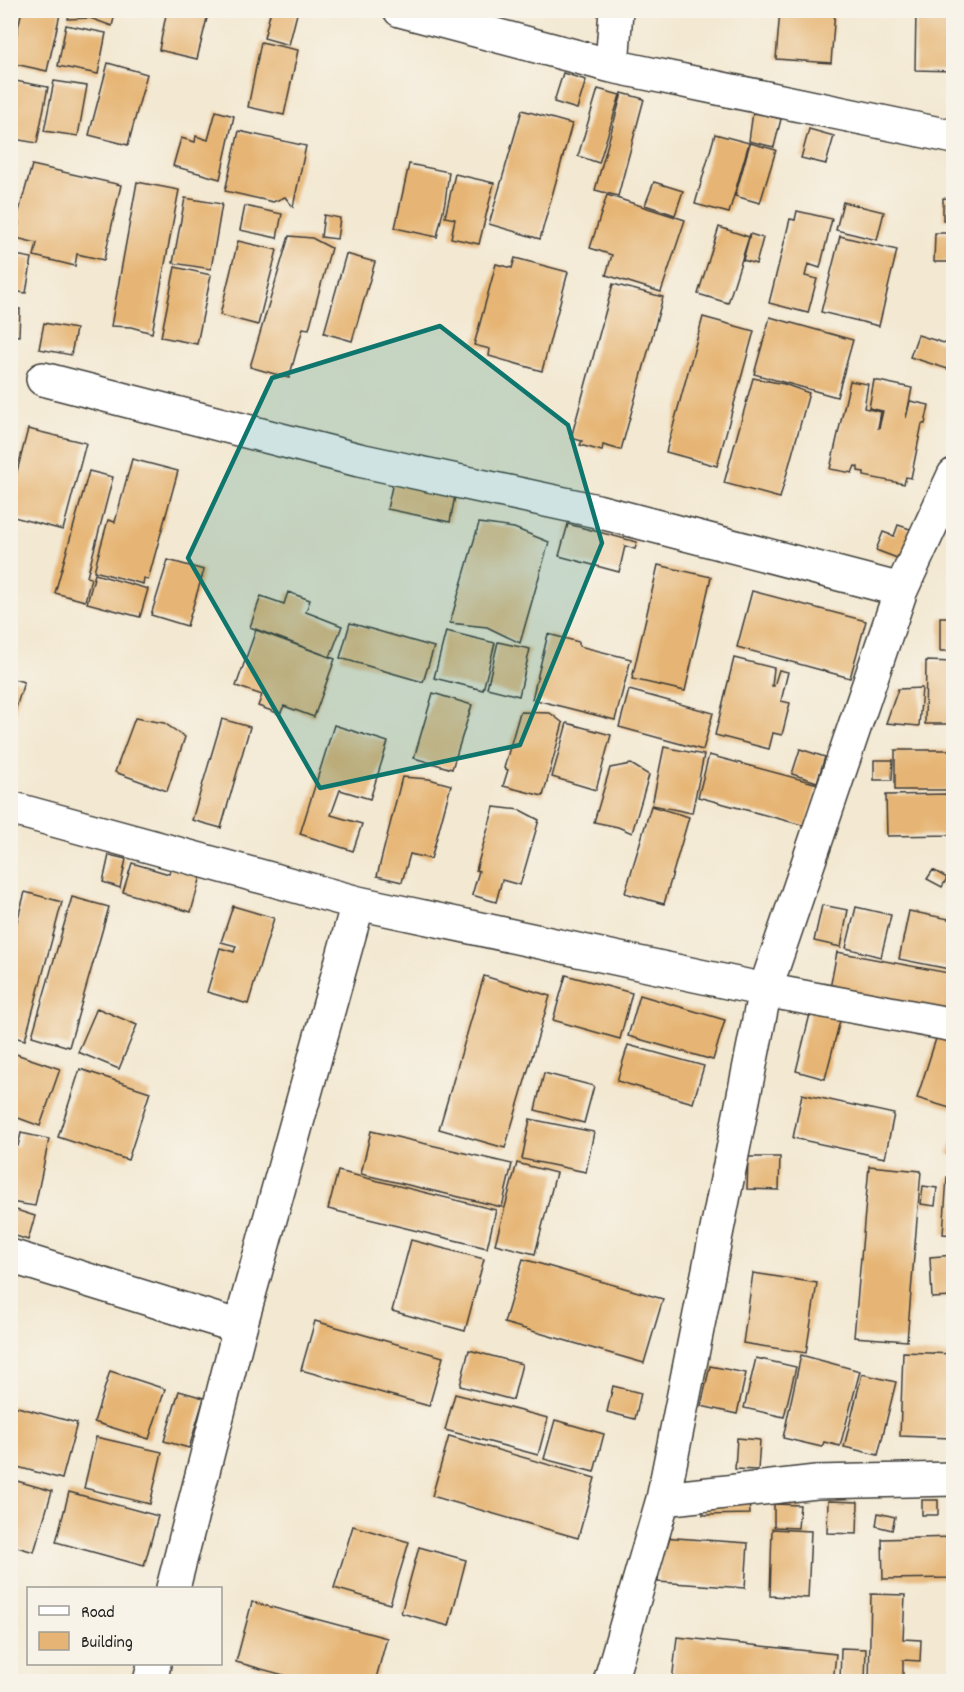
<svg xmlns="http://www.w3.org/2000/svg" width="964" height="1692" font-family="Dekko,sans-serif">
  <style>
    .building { fill: #e6b575 }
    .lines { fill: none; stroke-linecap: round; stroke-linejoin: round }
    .street-casing { stroke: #3c3b37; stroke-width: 36 }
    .street { stroke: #fff; stroke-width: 33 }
    .marked { fill: #0f766e; fill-opacity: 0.2; stroke: #0f766e; stroke-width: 4.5; stroke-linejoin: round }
  </style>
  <rect width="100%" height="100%" fill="#f7f3e8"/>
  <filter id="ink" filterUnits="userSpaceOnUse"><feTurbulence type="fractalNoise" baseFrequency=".0167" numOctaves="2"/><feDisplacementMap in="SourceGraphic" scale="12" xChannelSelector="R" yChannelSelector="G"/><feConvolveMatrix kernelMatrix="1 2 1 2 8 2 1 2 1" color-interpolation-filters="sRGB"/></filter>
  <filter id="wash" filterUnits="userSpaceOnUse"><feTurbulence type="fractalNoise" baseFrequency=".008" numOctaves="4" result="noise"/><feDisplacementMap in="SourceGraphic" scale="24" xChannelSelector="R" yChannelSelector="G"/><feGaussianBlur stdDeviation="1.35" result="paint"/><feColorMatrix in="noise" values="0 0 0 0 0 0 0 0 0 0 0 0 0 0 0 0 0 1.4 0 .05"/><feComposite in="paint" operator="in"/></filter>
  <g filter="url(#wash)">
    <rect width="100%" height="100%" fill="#f3e8d1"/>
    <g id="blocks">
      <path class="building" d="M 22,10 L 61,10 L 47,71 L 10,63 Z
        M 70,10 L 116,10 L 112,26 L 90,18 L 68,19 Z
        M 167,10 L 209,10 L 197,59 L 159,50 Z
        M 271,10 L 298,10 L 289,45 L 264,38 Z
        M 711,10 L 741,10 L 741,13 L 711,12 Z
        M 780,10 L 835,10 L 831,63 L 776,59 Z
        M 916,10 L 954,10 L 954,71 L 915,70 Z
        M 66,25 L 106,33 L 98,74 L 58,66 Z
        M 261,42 L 298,50 L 284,115 L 248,107 Z
        M 108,63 L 147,74 L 128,145 L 89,135 Z
        M 563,73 L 586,80 L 577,109 L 554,102 Z
        M 10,80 L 48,87 L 37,143 L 14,139 L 12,150 L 10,149 Z
        M 54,81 L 87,86 L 78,136 L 44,131 Z
        M 598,89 L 620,95 L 599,163 L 578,156 Z
        M 622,93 L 644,99 L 618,196 L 595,190 Z
        M 522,110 L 572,124 L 540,239 L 489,224 Z
        M 216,111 L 234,116 L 220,179 L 173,166 L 181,138 L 195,142 L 196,136 L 208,140 Z
        M 753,112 L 781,119 L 774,147 L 749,141 Z
        M 809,129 L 834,136 L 826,164 L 801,158 Z
        M 239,131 L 306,146 L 293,207 L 285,197 L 273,202 L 225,191 Z
        M 715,134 L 749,143 L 729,213 L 695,204 Z
        M 750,143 L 776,150 L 760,203 L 735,196 Z
        M 409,164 L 449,172 L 445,202 L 437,237 L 395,228 Z
        M 32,165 L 121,185 L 104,260 L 77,254 L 75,266 L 34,256 L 37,243 L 16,238 L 19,223 L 16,222 Z
        M 455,174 L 494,183 L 479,244 L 451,238 L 455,219 L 445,217 Z
        M 137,182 L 179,190 L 152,333 L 131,327 L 111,326 Z
        M 654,182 L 683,191 L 675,215 L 645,205 Z
        M 952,194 L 954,194 L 952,239 L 954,239 L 954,262 L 934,262 L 935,233 L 950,233 L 951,220 L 943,220 L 943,198 L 951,199 Z
        M 607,195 L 685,220 L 661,292 L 606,275 L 612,255 L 590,248 Z
        M 185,198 L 222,204 L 211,269 L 173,263 Z
        M 843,202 L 884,212 L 877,240 L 836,230 Z
        M 245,206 L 282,214 L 277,238 L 240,230 Z
        M 797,211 L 832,219 L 820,268 L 808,264 L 805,276 L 817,279 L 808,313 L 769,303 L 790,219 L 795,220 Z
        M 324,215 L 340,218 L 337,239 L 321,237 Z
        M 719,227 L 749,237 L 728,303 L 698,294 Z
        M 750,234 L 763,238 L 756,264 L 743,260 Z
        M 289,236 L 312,238 L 331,248 L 309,329 L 303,328 L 289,378 L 250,367 Z
        M 840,236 L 897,250 L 879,326 L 821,312 Z
        M 238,241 L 277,250 L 258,325 L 220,315 Z
        M 10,254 L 32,258 L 26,293 L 10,291 Z
        M 346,254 L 375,262 L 352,341 L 324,333 Z
        M 515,258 L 568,272 L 542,371 L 489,356 L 490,349 L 474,345 L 496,264 L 512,268 Z
        M 175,267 L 211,275 L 197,344 L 161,337 Z
        M 613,284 L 663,297 L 621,450 L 603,445 L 602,451 L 580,445 L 582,441 L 571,438 Z
        M 10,308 L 20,309 L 19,336 L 10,335 Z
        M 703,317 L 754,331 L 717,466 L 666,452 Z
        M 770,317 L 853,340 L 837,397 L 754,374 Z
        M 44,323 L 76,329 L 71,355 L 39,349 Z
        M 918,335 L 954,346 L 954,371 L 910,357 Z
        M 753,378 L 784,384 L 809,393 L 780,498 L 724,483 Z
        M 874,380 L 912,388 L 906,418 L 910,401 L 929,405 L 925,424 L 922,424 L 911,478 L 906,477 L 904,484 L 864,476 L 864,472 L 858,471 L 858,467 L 855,466 L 852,473 L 830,469 L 850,381 L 868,384 L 864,408 L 881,412 L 878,428 L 879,428 L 883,411 L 869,408 Z
        M 28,429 L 86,443 L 63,530 L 10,516 L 10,498 Z
        M 132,459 L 178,471 L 148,580 L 144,578 L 143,584 L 94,571 L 108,520 L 115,522 Z
        M 89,471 L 113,477 L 87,577 L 91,578 L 85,601 L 55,593 Z
        M 393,482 L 455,496 L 450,522 L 387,509 Z
        M 479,523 L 514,528 L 549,542 L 520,643 L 487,627 L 450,623 Z
        M 568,524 L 637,542 L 635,549 L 625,546 L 619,572 L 559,556 Z
        M 898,525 L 916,531 L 905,561 L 876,550 L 883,532 L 894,536 Z
        M 168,560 L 204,570 L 187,626 L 151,615 Z
        M 658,565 L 711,577 L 685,691 L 632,679 Z
        M 95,574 L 148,589 L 140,617 L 87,603 Z
        M 752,591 L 866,621 L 850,678 L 737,647 Z
        M 288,592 L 310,600 L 306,612 L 342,626 L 330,657 L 250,627 L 261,596 L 284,604 Z
        M 940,617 L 954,617 L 954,651 L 940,651 Z
        M 350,623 L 434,647 L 423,682 L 340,658 Z
        M 256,630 L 335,659 L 314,717 L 284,706 L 280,714 L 258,706 L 262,695 L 236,686 Z
        M 446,631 L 495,643 L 483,690 L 434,678 Z
        M 548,634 L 579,642 L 579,646 L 631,659 L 615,720 L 532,699 Z
        M 498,642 L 530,649 L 519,696 L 487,688 Z
        M 734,658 L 774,668 L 772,686 L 774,686 L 779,670 L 788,672 L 781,701 L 790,703 L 782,735 L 773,733 L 769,749 L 715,735 Z
        M 926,661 L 954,662 L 954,724 L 925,724 Z
        M 10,678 L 24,682 L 11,724 L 10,724 Z
        M 922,688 L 919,726 L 886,723 L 898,689 Z
        M 629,690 L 713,713 L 703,750 L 619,727 Z
        M 433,693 L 472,705 L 452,769 L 414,758 Z
        M 520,712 L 550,713 L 563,723 L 543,796 L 503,786 L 508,770 L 504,768 Z
        M 135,718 L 164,723 L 185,737 L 167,791 L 115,772 Z
        M 222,719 L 250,727 L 221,828 L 192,820 Z
        M 567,723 L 611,735 L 596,790 L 552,777 Z
        M 334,725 L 388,742 L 370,799 L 340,790 L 331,815 L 362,824 L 353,851 L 300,834 Z
        M 664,747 L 704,755 L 692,813 L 652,805 Z
        M 800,749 L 825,757 L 817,782 L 792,774 Z
        M 895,750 L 954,750 L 954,790 L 895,790 Z
        M 709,755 L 818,784 L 806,826 L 698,797 Z
        M 874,760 L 893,760 L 892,780 L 874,780 Z
        M 631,764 L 649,775 L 632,833 L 618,827 L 594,822 L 610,768 Z
        M 402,777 L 429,779 L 451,785 L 431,859 L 410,854 L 402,882 L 377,876 Z
        M 954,794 L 954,835 L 887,836 L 886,795 Z
        M 651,806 L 689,817 L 664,904 L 625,893 Z
        M 494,807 L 520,810 L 539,820 L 520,885 L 502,880 L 496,902 L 472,895 L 479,871 L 476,870 Z
        M 109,855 L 126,859 L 120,888 L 103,882 Z
        M 132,863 L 169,874 L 171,867 L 201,876 L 191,912 L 123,892 Z
        M 933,870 L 947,878 L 942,887 L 927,879 Z
        M 25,892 L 62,902 L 25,1040 L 10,1036 L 10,947 Z
        M 72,897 L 109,907 L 69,1047 L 32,1036 Z
        M 822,905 L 848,910 L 841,947 L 814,941 Z
        M 233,906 L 274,918 L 248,1004 L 207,992 L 220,948 L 234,952 L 236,946 L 221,942 Z
        M 856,907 L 891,915 L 881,957 L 846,948 Z
        M 909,911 L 954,920 L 954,970 L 899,959 Z
        M 837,952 L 954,974 L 954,1023 L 828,999 Z
        M 566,975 L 632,993 L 620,1039 L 553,1020 Z
        M 484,976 L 550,996 L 505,1148 L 439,1129 Z
        M 640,995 L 725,1020 L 713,1060 L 628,1036 Z
        M 813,1002 L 843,1009 L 825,1079 L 796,1071 Z
        M 97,1008 L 137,1025 L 119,1069 L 78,1052 Z
        M 941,1023 L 954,1027 L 953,1109 L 917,1098 Z
        M 628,1045 L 704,1066 L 693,1103 L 617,1081 Z
        M 10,1052 L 60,1069 L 40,1126 L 10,1115 Z
        M 80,1069 L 150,1092 L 128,1160 L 58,1137 Z
        M 544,1073 L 594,1086 L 584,1123 L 535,1110 Z
        M 802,1094 L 894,1114 L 885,1158 L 793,1138 Z
        M 530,1119 L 594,1132 L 586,1172 L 522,1159 Z
        M 371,1131 L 512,1164 L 502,1207 L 361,1174 Z
        M 21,1133 L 49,1139 L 35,1206 L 10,1202 L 10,1145 L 18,1146 Z
        M 954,1136 L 954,1156 L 947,1154 Z
        M 748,1157 L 780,1157 L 779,1190 L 747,1189 Z
        M 517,1163 L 556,1173 L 535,1254 L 495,1244 Z
        M 869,1166 L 921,1171 L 907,1341 L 854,1337 Z
        M 338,1171 L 496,1210 L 487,1248 L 328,1209 Z
        M 947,1177 L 954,1178 L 954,1235 L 943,1234 Z
        M 923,1186 L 937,1188 L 935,1206 L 921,1204 Z
        M 10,1208 L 35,1216 L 28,1240 L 10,1234 Z
        M 411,1240 L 484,1259 L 465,1331 L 392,1311 Z
        M 954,1255 L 954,1297 L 932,1298 L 930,1257 Z
        M 523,1259 L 663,1299 L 644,1363 L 504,1323 Z
        M 753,1273 L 817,1283 L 806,1353 L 743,1343 Z
        M 315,1321 L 443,1357 L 429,1406 L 301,1370 Z
        M 469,1350 L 522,1364 L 513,1400 L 460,1386 Z
        M 903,1352 L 954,1354 L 951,1438 L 900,1436 Z
        M 801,1355 L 860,1371 L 840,1446 L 824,1442 L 822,1447 L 783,1438 Z
        M 756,1358 L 796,1367 L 784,1417 L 744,1408 Z
        M 710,1366 L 746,1373 L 737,1414 L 701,1406 Z
        M 110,1371 L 165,1389 L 149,1439 L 94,1422 Z
        M 862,1374 L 896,1382 L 878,1455 L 844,1447 Z
        M 613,1386 L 641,1393 L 635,1419 L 607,1412 Z
        M 179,1391 L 204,1398 L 189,1448 L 164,1441 Z
        M 455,1394 L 548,1418 L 538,1455 L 445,1430 Z
        M 10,1405 L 77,1423 L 62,1479 L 10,1465 Z
        M 555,1420 L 604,1434 L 594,1472 L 544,1459 Z
        M 449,1436 L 595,1478 L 578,1538 L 432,1496 Z
        M 96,1437 L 162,1452 L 150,1504 L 84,1488 Z
        M 737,1438 L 760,1440 L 758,1470 L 735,1469 Z
        M 10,1479 L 52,1491 L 34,1552 L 10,1545 Z
        M 69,1492 L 158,1516 L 144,1566 L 56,1542 Z
        M 922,1500 L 938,1500 L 938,1515 L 922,1515 Z
        M 749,1501 L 750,1514 L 703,1515 L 703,1503 Z
        M 828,1501 L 858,1502 L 857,1534 L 827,1533 Z
        M 774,1504 L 800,1505 L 798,1528 L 774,1527 Z
        M 878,1513 L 895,1517 L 892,1530 L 876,1526 Z
        M 353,1526 L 409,1542 L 390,1604 L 334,1588 Z
        M 772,1529 L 811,1531 L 808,1598 L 770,1596 Z
        M 661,1537 L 748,1543 L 745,1588 L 658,1582 Z
        M 954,1537 L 954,1578 L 883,1579 L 882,1539 Z
        M 419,1547 L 466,1560 L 449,1626 L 401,1613 Z
        M 871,1594 L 905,1595 L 903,1639 L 921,1640 L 920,1661 L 903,1660 L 903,1682 L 869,1682 Z
        M 252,1602 L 387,1638 L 375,1682 L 309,1682 L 236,1662 Z
        M 677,1637 L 836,1654 L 833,1682 L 672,1682 Z
        M 841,1648 L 866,1649 L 865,1682 L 840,1682 Z"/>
    </g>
  </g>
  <g filter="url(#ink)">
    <use href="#blocks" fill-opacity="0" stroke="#3c3b37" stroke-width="1.5"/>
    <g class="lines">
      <g class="street-casing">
        <path id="street" d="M 400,10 L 612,66 L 954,137
          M 612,66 L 616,10
          M 43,379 L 359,460 L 597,511 L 901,590
          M 10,808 L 358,903 L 765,990 L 954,1025
          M 10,1256 L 240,1327
          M 663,1499 L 816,1482 L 954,1479
          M 173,1588 L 240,1327 L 358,903
          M 150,1682 L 154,1664
          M 610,1682 L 663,1499 L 765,990 L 901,590 L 954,475"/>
      </g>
      <use href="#street" class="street"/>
    </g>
  </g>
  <path class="marked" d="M 440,326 L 568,425 L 602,543 L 520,745 L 320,788 L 188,558 L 272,378 Z"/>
  <rect width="964" height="1692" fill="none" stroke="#f7f3e8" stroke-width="36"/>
  <rect x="27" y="1587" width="195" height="78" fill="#f7f3e8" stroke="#9f9d96" stroke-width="1.5"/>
  <rect x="39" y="1606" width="30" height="9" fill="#ffffff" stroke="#9f9d96" stroke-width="1.5"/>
  <text x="81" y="1617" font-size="18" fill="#1c1c1c">Road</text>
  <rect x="39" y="1632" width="30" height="18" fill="#e6b575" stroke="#9f9d96" stroke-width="1.5"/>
  <text x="81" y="1647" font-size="18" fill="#1c1c1c">Building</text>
</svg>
